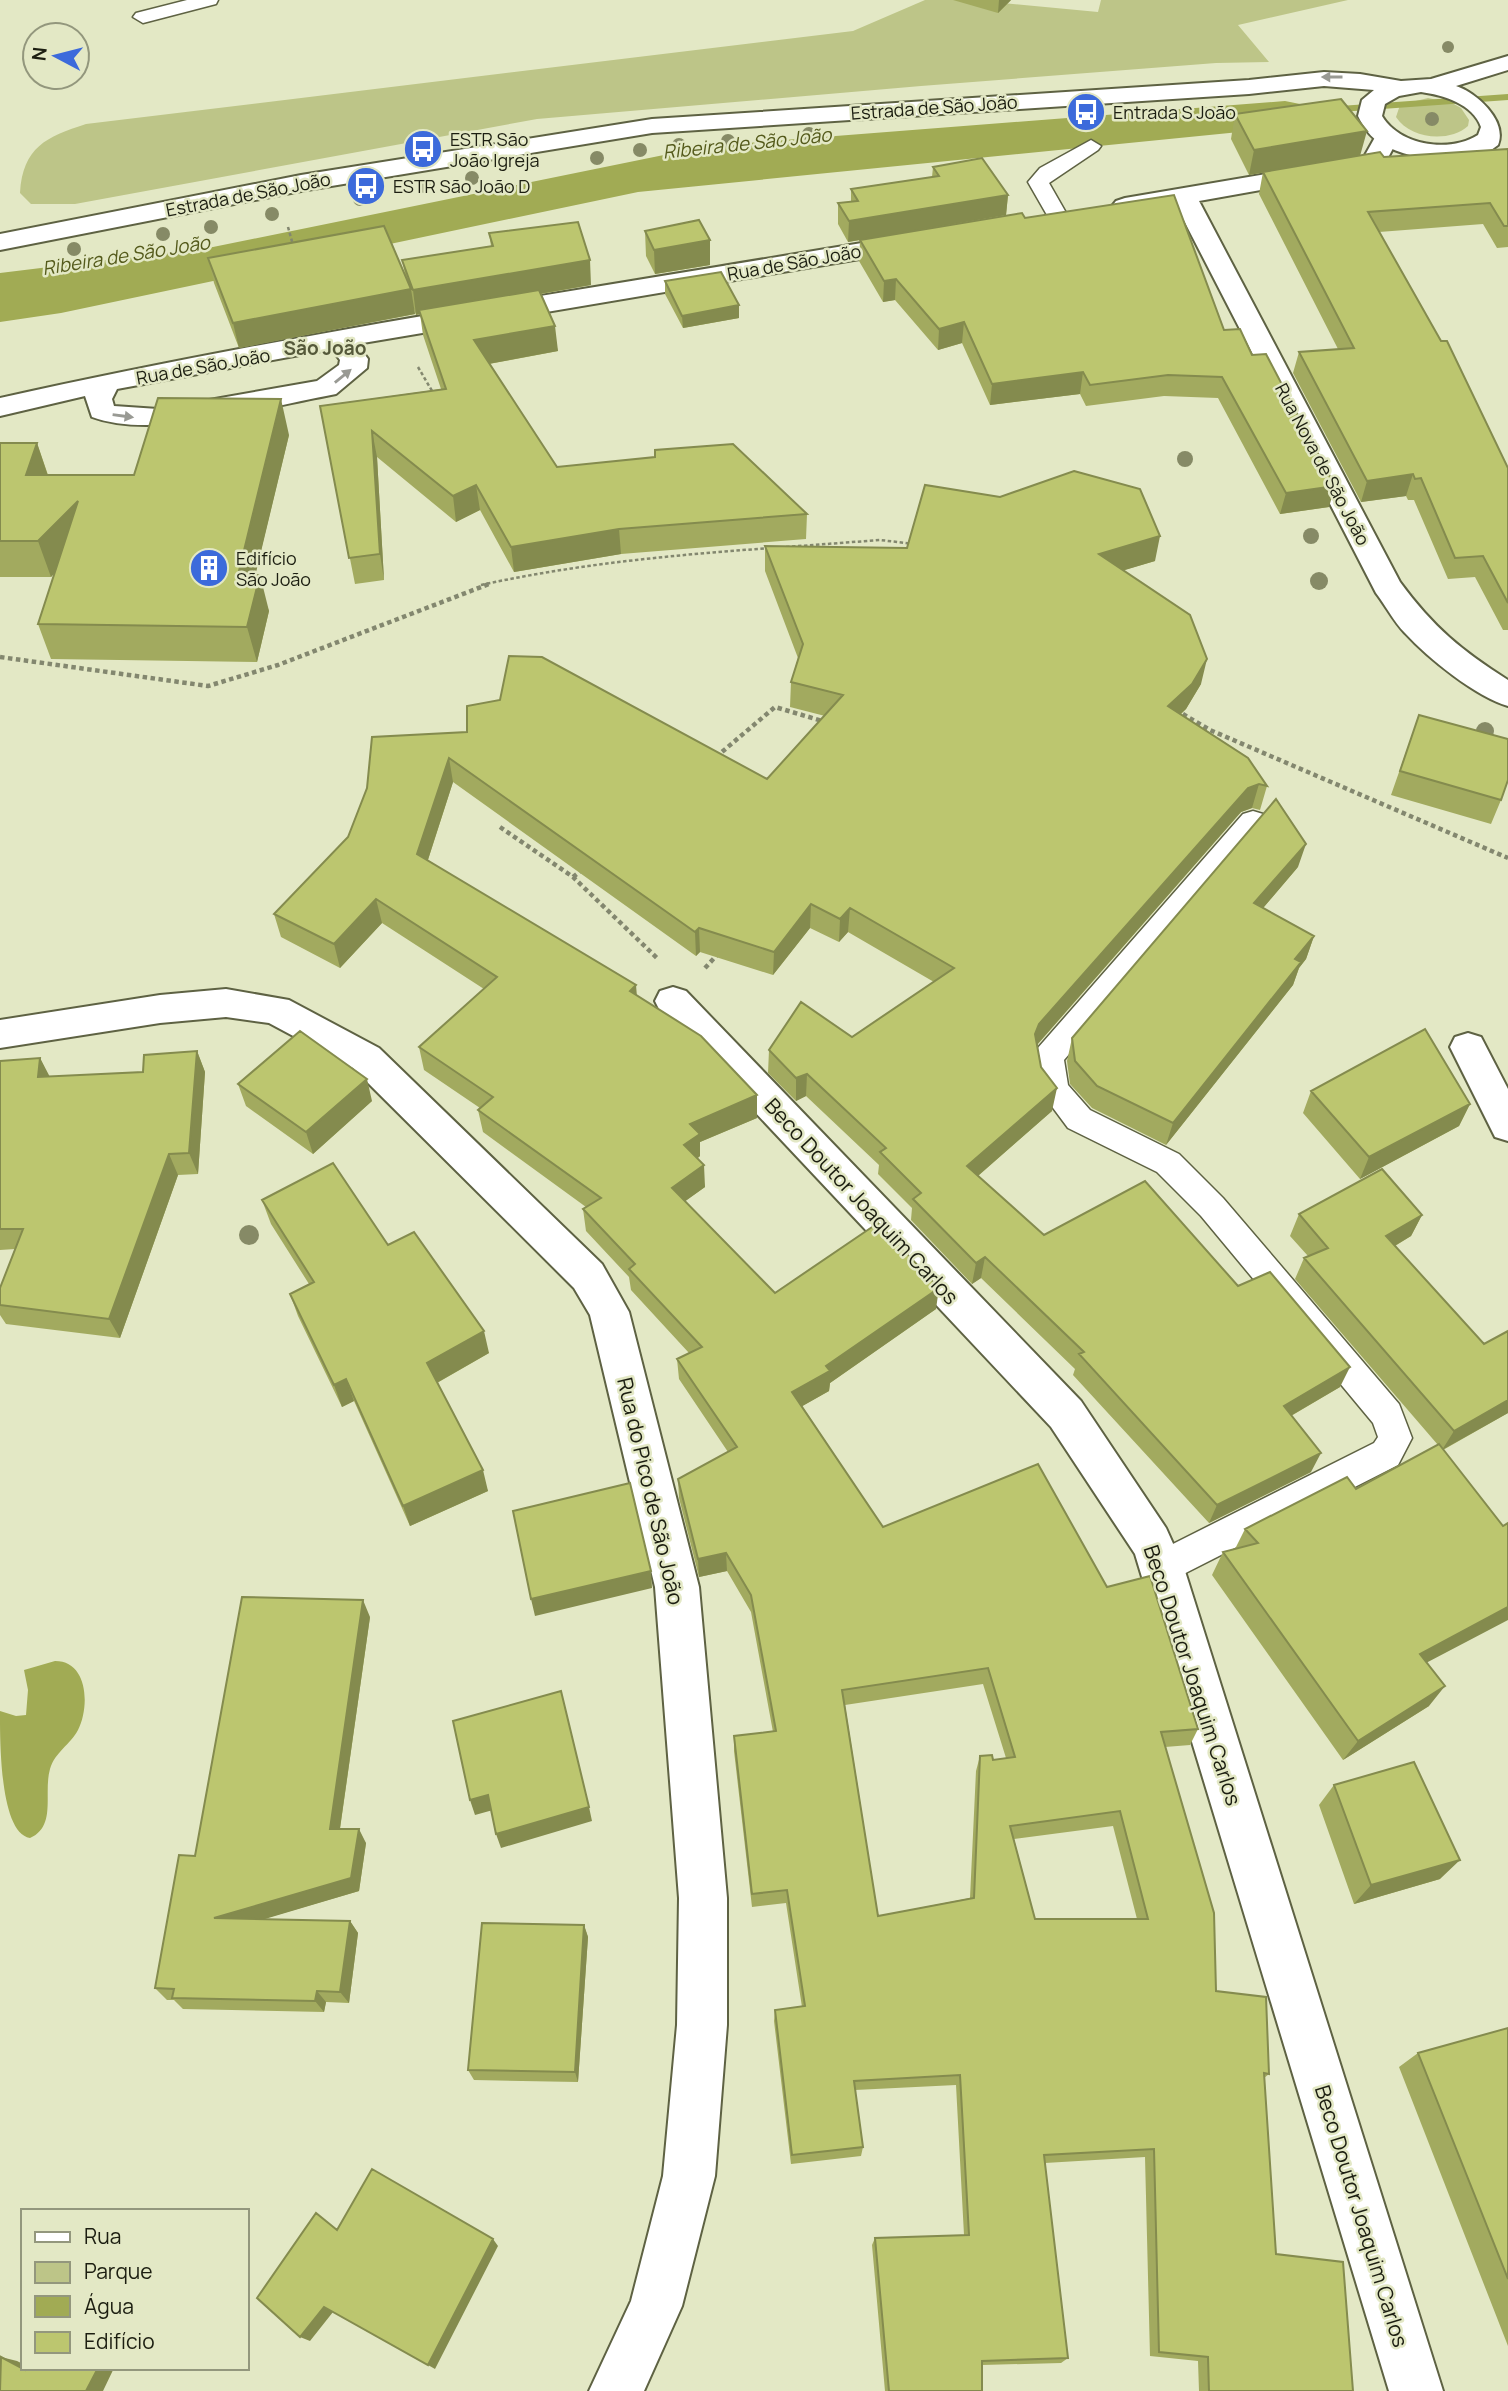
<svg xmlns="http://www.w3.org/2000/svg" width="1508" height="2391" font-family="Manrope,sans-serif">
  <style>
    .green { fill: #bdc588 }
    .water { fill: #a1ab54 }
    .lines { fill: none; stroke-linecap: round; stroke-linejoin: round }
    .stream { fill: #a1ab54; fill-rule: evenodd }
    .service-casing { stroke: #5e6243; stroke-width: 3 }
    .minor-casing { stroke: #5e6243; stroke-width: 4 }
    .secondary-casing { stroke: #5e6243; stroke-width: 4 }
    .path-far1 { stroke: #83876f; stroke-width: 2.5; stroke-dasharray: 3.5 2.5; stroke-linecap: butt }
    .path { stroke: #83876f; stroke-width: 4.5; stroke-dasharray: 4.5 3.5; stroke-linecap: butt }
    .service { fill: #fff; fill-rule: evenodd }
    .minor { fill: #fff; fill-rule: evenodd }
    .secondary { fill: #fff; fill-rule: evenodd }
    .tree { fill: #868a66 }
    .wall { fill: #a2aa5f; fill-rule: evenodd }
    .shaded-wall { fill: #848b4e }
    .building { fill: #bcc66f; stroke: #848b4e; stroke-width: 2; fill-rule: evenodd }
    .oneway { fill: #999a94 }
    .labels { text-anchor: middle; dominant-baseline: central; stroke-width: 5; stroke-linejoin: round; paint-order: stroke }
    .far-street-label { font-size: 18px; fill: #1c1e11; stroke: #e3e8c5 }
    .far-poi-label { font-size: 18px; fill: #1c1e11; stroke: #e3e8c5; text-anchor: start }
    .far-water-label { font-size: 19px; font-style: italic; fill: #545a1b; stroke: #e3e8c5 }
    .far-neighbourhood-label { font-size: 19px; font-weight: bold; fill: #55593a; stroke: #e3e8c5 }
    .street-label { font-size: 21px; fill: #1c1e11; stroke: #e3e8c5 }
  </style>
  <rect width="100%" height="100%" fill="#e3e8c5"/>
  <path class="green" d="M 925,0 L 972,0 L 1098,12 L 1101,0 L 1348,0 L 1238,25 L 1269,62 L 1216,63 L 921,86 L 537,119 L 75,204 L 31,204 L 20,193 C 23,147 46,137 86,124 L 853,31 Z
    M 1428,98 L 1452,103 L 1461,108 L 1469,120 L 1468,126 C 1449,143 1410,139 1396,117 L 1400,105 Z"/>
  <path class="water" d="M 1285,101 L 1310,106 L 1339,122 L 638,192 L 61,313 L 0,322 L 0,273 L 213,247 L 708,146 Z
    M 55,1661 C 88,1661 90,1706 78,1730 C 70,1745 55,1752 50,1769 C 43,1793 57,1826 30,1838 C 0,1833 0,1744 0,1711 L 16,1716 L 26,1715 L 28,1690 L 24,1670 Z"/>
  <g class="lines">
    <path class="stream" d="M 1508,94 L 1508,100 L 1326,113 L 1320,110 L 1326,107 Z"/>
    <g class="service-casing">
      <path id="service" d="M 187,0 L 218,0 L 216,4 L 143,23 L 133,17 L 136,13 Z
        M 1091,140 L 1101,146 L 1098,150 L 1049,183 L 1069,218 L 1058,224 L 1051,222 L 1028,182 L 1040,168 Z
        M 1253,811 L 1263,814 L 1267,821 L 1263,828 L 1064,1060 L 1068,1085 L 1090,1110 L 1179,1154 L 1223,1198 L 1399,1404 L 1412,1438 L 1398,1465 L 1162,1585 L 1149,1580 L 1144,1568 L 1149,1556 L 1374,1443 L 1378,1437 L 1373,1423 L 1201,1216 L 1157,1172 L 1068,1128 L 1039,1089 L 1033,1057 L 1037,1049 L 1243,814 Z"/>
    </g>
    <g class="minor-casing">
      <path id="minor" d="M 1387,130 L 1396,132 L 1399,137 L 1382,169 L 1364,169 L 1360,164 L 1378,132 Z
        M 1314,166 L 1323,169 L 1327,174 L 1323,179 L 1199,201 L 1400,582 C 1433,627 1462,651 1508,680 L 1508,706 C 1476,697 1428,658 1405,633 C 1394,622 1386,606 1376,593 L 1176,205 L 1125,214 L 1116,211 L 1112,206 L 1116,201 L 1125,198 Z
        M 910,235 L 919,237 L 923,243 L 919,249 L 357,344 L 368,359 L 367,368 L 336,394 L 326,396 C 261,408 153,440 92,417 L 85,396 L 0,416 L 0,398 C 301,331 606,286 910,235 ZM 332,349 L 340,360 L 339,365 L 317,381 L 158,409 L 114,406 L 112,399 L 117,389 Z
        M 673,987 L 686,991 L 1081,1401 L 1166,1528 L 1184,1568 L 1443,2391 L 1389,2391 L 1135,1554 L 1051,1427 L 660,1011 L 655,1001 L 660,991 Z
        M 226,989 L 289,1000 L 379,1048 L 602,1264 L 629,1312 L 699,1587 L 727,1898 L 727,2025 L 715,2176 L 682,2306 L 644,2391 L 589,2391 L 631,2301 L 663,2176 L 677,2025 L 679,1898 L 655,1587 L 590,1315 L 574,1288 L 353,1068 L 269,1023 L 226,1017 L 160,1023 L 0,1048 L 0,1020 L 160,995 Z
        M 1468,1033 L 1481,1037 L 1508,1089 L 1508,1141 L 1495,1137 L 1450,1047 L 1455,1037 Z"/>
    </g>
    <g class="secondary-casing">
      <path id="secondary" d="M 1508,56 L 1508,70 L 1456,86 C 1475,92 1508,120 1498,145 C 1469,169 1412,161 1382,144 C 1371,138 1364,128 1358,116 L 1362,100 L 1374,90 L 1324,86 L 1249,94 L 652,133 L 301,191 L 0,250 L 0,234 L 301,175 L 652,119 L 1249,80 L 1324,72 L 1360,74 L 1401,81 L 1431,79 ZM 1421,92 C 1443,95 1473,104 1481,127 L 1478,135 C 1450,153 1400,146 1382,116 L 1385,104 L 1399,96 Z"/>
    </g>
    <path class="path-far1" d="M 288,227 L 293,245
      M 418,367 L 435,396
      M 786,547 L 880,540 L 914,544
      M 481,585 C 577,564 673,555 771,548"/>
    <path class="path" d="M 0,657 L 208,686 L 278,665 L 489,584
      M 1176,710 L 1210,730 L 1508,858
      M 716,757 L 775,707 L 826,722
      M 500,827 L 573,877 L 657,958
      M 573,877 L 583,869
      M 705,968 L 718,954"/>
    <use href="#service" class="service"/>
    <use href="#minor" class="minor"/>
    <use href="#secondary" class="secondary"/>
  </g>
  <g class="tree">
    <circle cx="1448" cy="47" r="6"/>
    <circle cx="1432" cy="119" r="7"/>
    <circle cx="809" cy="134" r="7"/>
    <circle cx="728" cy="141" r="7"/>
    <circle cx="679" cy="145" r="7"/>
    <circle cx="640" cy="150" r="7"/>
    <circle cx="597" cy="158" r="7"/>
    <circle cx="472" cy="178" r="7"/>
    <circle cx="424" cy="186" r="7"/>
    <circle cx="360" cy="199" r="7"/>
    <circle cx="272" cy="214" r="7"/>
    <circle cx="211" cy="227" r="7"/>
    <circle cx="163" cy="234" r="7"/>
    <circle cx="74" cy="249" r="7"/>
    <circle cx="1185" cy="459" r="8"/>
    <circle cx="1311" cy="536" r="8"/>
    <circle cx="1319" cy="581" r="9"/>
    <circle cx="1485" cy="731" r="9"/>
    <circle cx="249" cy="1235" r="10"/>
  </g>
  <path class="wall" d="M 953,0 L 1011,0 L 998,13 Z
    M 1235,114 L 1360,156 L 1249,175 L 1231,139 Z
    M 1508,149 L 1508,247 L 1497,248 L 1483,224 L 1379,232 L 1508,468 L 1508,630 L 1503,630 L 1475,577 L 1448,579 L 1414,500 L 1408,500 L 1406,496 L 1361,502 L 1293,373 L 1299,352 L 1338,349 L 1259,194 L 1263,172 L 1384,157 Z
    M 933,167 L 1008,195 L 1006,215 L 848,242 L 838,224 L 838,203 L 851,202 L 851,189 L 932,177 Z
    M 1025,218 L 1224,330 L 1252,355 L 1329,507 L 1280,514 L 1218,398 L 1164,396 L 1086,406 L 1080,394 L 990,405 L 962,343 L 938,350 L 895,300 L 883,302 L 859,261 L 860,240 Z
    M 645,231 L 710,265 L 655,274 L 646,256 Z
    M 489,233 L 591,285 L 541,294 L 558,351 L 489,364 L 557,467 L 807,514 L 806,539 L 621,554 L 514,572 L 480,510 L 456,522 L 377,457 L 384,580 L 355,584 L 320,406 L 441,389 L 423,335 L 420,314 L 416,315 L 414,309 L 415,314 L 239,348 L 214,283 L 208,258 L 405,274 L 402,260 L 491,246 Z
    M 665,281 L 739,305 L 739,318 L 683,328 L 665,294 Z
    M 289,435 L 255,575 L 269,611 L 257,662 L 51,659 L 38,624 L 55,572 L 51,577 L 0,577 L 0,443 L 37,443 L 48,475 L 134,475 Z
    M 765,546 L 1155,561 L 1124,570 L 1201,684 L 1186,709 L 1181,714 L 1267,786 L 1260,810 L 1252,808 L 1241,812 L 1037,1045 L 1041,1067 L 1052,1111 L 978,1176 L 1044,1235 L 1238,1286 L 1340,1387 L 1291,1416 L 1311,1472 L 1209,1523 L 1073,1375 L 1075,1369 L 981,1278 L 972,1284 L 911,1220 L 912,1208 L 878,1174 L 879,1165 L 806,1096 L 796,1101 L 768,1073 L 769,1050 L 852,1037 L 934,982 L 848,932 L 839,942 L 810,928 L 773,975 L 700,952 L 696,956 L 453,782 L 428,860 L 637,996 L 757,1118 L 700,1142 L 700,1156 L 698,1158 L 705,1187 L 685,1201 L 775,1293 L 936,1309 L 830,1383 L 829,1391 L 802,1406 L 883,1527 L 1107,1587 L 1198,1729 L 1190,1745 L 1165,1747 L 1216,1991 L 1269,2074 L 1264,2078 L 1276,2254 L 1353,2391 L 1199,2391 L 1198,2361 L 1150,2356 L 1145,2157 L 1045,2163 L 1068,2358 L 1061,2363 L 982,2365 L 982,2391 L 885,2391 L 872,2245 L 875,2238 L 964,2235 L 956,2085 L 855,2090 L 863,2147 L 861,2156 L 791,2164 L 774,2021 L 775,2010 L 802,2007 L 786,1903 L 752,1907 L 734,1751 L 734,1736 L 773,1732 L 751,1612 L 727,1571 L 699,1577 L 679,1498 L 678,1479 L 728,1452 L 679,1379 L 677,1359 L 689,1353 L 631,1290 L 629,1277 L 586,1231 L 583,1209 L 586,1207 L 483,1132 L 478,1110 L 480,1108 L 424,1070 L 419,1047 L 484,989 L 382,923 L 340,968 L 281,937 L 274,914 L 348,837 L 367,788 L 372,737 L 767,779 L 825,716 L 790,707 L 791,682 L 798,658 L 765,571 ZM 983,1684 L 1006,1758 L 993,1760 L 980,1756 L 976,1771 L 970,1898 L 878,1916 L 845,1705 ZM 1113,1826 L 1137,1919 L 1035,1919 L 1014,1839 Z
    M 1419,715 L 1501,800 L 1491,824 L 1391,795 Z
    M 1298,867 L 1263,908 L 1314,936 L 1306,959 L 1299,968 L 1293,985 L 1166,1145 L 1092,1108 L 1070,1084 L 1067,1061 L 1072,1038 Z
    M 197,1051 L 205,1072 L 198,1174 L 178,1175 L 120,1338 L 6,1324 L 0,1315 L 0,1288 L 15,1249 L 0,1250 L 0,1061 L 40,1058 L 49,1077 L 143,1072 Z
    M 238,1084 L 372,1101 L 313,1154 L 246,1106 Z
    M 1311,1091 L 1470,1104 L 1459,1126 L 1360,1179 L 1303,1113 Z
    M 262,1200 L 388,1245 L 489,1353 L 437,1383 L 488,1491 L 410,1526 L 354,1401 L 342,1407 L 298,1316 L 290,1294 L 309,1284 L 271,1224 Z
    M 1299,1214 L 1422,1215 L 1411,1236 L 1395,1246 L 1508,1413 L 1443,1450 L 1427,1663 L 1429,1706 L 1343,1760 L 1212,1575 L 1223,1552 L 1235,1549 L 1245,1529 L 1356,1489 L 1438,1445 L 1295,1279 L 1304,1258 L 1308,1256 L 1290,1236 Z
    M 370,1617 L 340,1829 L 366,1843 L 359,1891 L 263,1919 L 350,1921 L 358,1933 L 349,2003 L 326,2002 L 324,2012 L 183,2009 L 174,2000 L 167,2000 L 155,1988 L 195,1856 Z
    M 1334,1785 L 1440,1879 L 1354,1904 L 1319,1805 Z
    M 584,1925 L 588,1937 L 578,2082 L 474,2080 L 468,2070 Z
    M 1508,2028 L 1508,2346 L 1399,2067 L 1418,2053 Z"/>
  <path class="shaded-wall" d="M 999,0 L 1011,0 L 998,13 Z
    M 1367,131 L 1360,156 L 1249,175 L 1254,150 Z
    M 1008,195 L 1006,215 L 848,242 L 849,221 Z
    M 710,240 L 710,265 L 655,274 L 654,250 Z
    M 590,260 L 591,285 L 421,314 L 419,310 L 420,314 L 416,315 L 413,290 Z
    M 896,279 L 895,300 L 883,302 L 884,281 Z
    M 411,289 L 415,314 L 239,348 L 233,323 Z
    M 739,305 L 739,318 L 683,328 L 682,316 Z
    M 964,322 L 962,343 L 938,350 L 939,329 Z
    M 555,326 L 558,351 L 477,366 L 474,340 Z
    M 1083,372 L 1080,394 L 990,405 L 992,384 Z
    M 281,399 L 289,435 L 247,610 L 238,575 Z
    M 372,431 L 377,457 L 384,580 L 380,554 Z
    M 37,443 L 49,479 L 26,475 Z
    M 1413,474 L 1406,496 L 1361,502 L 1367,481 Z
    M 476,485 L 480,510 L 456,522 L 453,496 Z
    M 1335,486 L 1329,507 L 1280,514 L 1286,493 Z
    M 78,501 L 90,537 L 51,577 L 38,541 Z
    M 619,529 L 621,554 L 514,572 L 511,547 Z
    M 1160,536 L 1155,561 L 1095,579 L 1099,554 Z
    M 260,575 L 269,611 L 257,662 L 247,627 Z
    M 1207,659 L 1201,684 L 1186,709 L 1163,730 L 1168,706 Z
    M 449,758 L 453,782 L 422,878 L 417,854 Z
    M 1259,784 L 1252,808 L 1241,812 L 1035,1047 L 1035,1034 L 1039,1024 L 1248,788 Z
    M 1306,844 L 1298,867 L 1247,927 L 1254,903 Z
    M 376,899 L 382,923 L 340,968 L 334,944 Z
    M 811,904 L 810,928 L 773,975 L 774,952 Z
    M 850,908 L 848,932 L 839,942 L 840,919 Z
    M 699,928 L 700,952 L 696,956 L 695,932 Z
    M 1314,936 L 1306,959 L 1299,968 L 1293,985 L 1166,1145 L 1173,1123 L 1295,959 Z
    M 636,985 L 638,1009 L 630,991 Z
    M 197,1051 L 205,1072 L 198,1174 L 189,1153 Z
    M 40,1058 L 51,1079 L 38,1077 Z
    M 807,1074 L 806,1096 L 796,1101 L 796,1078 Z
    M 367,1079 L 372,1101 L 313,1154 L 306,1132 Z
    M 1057,1088 L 1052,1111 L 964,1188 L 967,1166 Z
    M 757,1095 L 757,1118 L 700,1142 L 700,1156 L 685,1167 L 684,1145 L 690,1124 Z
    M 1470,1104 L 1459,1126 L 1360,1179 L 1369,1157 Z
    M 169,1154 L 178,1175 L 120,1338 L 109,1319 Z
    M 704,1165 L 705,1187 L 673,1210 L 672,1188 Z
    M 1422,1215 L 1411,1236 L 1376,1257 L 1386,1236 Z
    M 985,1257 L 981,1278 L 972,1284 L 976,1263 Z
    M 939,1288 L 936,1309 L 830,1383 L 829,1391 L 792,1412 L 792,1392 L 826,1366 Z
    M 484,1331 L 489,1353 L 433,1385 L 427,1363 Z
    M 1350,1367 L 1340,1387 L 1275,1425 L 1284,1406 Z
    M 346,1379 L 354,1401 L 342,1407 L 334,1385 Z
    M 1508,1400 L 1508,1413 L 1442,1450 L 1454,1431 Z
    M 1321,1453 L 1311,1472 L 1209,1523 L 1217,1505 Z
    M 483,1470 L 488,1491 L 410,1526 L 403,1506 Z
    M 726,1553 L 727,1571 L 699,1577 L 698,1559 Z
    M 651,1571 L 652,1588 L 535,1616 L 531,1599 Z
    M 363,1600 L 370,1617 L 338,1842 L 330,1829 Z
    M 1508,1607 L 1508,1620 L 1405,1674 L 1420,1654 Z
    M 1445,1686 L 1429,1706 L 1343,1760 L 1358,1741 Z
    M 488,1795 L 493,1810 L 475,1815 L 470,1800 Z
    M 589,1807 L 592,1821 L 501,1848 L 496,1834 Z
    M 359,1829 L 366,1843 L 359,1891 L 225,1931 L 214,1918 Z
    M 1460,1860 L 1440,1879 L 1354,1904 L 1371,1885 Z
    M 350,1921 L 358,1933 L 349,2003 L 340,1992 Z
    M 584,1925 L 588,1937 L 578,2082 L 575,2072 Z
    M 317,1991 L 326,2002 L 324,2012 L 315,2001 Z
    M 493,2239 L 498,2246 L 435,2369 L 428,2365 Z
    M 324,2307 L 333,2312 L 310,2341 L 300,2337 Z
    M 1,2357 L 17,2361 L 23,2364 L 23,2368 L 30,2368 L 25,2370 Z
    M 98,2368 L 114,2368 L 103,2391 L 86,2391 Z"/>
  <path class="building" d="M 1341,99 L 1367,131 L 1254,150 L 1235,114 Z
    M 1508,149 L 1508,226 L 1504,226 L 1490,203 L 1368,212 L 1441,341 L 1447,341 L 1508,468 L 1508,603 L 1483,556 L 1455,558 L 1421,478 L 1415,479 L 1413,474 L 1367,481 L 1299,352 L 1354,348 L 1263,172 L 1380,152 L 1384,157 Z
    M 982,158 L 1008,195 L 849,221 L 838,203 L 858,201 L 851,189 L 939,176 L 933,167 Z
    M 1174,195 L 1224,330 L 1240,329 L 1252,355 L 1266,354 L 1335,486 L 1286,493 L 1222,377 L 1168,375 L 1090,385 L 1083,372 L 992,384 L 964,322 L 939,329 L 896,279 L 884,281 L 860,240 L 1022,213 L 1025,218 Z
    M 699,220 L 710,240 L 654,250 L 645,231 Z
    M 578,222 L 590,260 L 413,290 L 402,260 L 493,246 L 489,233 Z
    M 384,226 L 411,289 L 233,323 L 208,258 Z
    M 721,272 L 739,305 L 682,316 L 665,281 Z
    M 539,290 L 555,326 L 474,340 L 557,467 L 655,457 L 655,450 L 733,444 L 807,514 L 619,529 L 511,547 L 476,485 L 453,496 L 372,431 L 380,554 L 349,558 L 320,406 L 446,389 L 419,310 Z
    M 158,398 L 281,399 L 238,575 L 260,575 L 247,627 L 38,624 L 78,501 L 38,541 L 0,541 L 0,443 L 37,443 L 26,475 L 134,475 Z
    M 1074,471 L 1140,489 L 1160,536 L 1099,554 L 1190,615 L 1207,659 L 1192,684 L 1168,706 L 1248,758 L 1267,786 L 1259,784 L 1248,788 L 1039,1024 L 1035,1034 L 1041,1067 L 1057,1088 L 967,1166 L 1044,1235 L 1145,1181 L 1238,1286 L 1270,1272 L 1350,1367 L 1284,1406 L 1321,1453 L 1217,1505 L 1079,1354 L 1084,1352 L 985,1257 L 976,1263 L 913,1199 L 921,1193 L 880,1152 L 886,1148 L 807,1074 L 796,1078 L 769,1050 L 801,1002 L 852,1037 L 954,968 L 850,908 L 840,919 L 811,904 L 774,952 L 699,928 L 695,932 L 449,758 L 417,854 L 636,985 L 630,991 L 701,1036 L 757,1095 L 690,1124 L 700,1134 L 684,1145 L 704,1165 L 672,1188 L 775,1293 L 878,1223 L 939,1288 L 826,1366 L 830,1371 L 792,1392 L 883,1527 L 1038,1464 L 1107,1587 L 1150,1576 L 1198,1729 L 1161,1732 L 1214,1913 L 1216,1991 L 1266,1997 L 1269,2074 L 1264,2073 L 1276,2254 L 1343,2262 L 1353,2391 L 1209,2391 L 1208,2357 L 1159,2352 L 1154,2149 L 1044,2155 L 1068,2358 L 982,2361 L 982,2391 L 889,2391 L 875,2238 L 969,2235 L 960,2075 L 854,2081 L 863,2147 L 792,2155 L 775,2010 L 805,2006 L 787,1890 L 752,1894 L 734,1736 L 776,1731 L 751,1595 L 726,1553 L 698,1559 L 678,1479 L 737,1447 L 677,1359 L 702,1347 L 629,1269 L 635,1264 L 583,1209 L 601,1198 L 478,1110 L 493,1097 L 419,1047 L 497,977 L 376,899 L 334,944 L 274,914 L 348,837 L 367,788 L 372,737 L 467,732 L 467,706 L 500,700 L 509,656 L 542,657 L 767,779 L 843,695 L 791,682 L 803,644 L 765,546 L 907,548 L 925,485 L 1000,497 ZM 988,1668 L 1015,1757 L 993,1760 L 992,1755 L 980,1756 L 974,1898 L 878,1916 L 842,1690 ZM 1120,1811 L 1148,1919 L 1035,1919 L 1010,1826 Z
    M 1419,715 L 1508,739 L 1508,780 L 1501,800 L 1400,771 Z
    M 1276,799 L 1306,844 L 1254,903 L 1314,936 L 1295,959 L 1301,962 L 1173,1123 L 1097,1086 L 1075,1061 L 1072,1038 Z
    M 1425,1029 L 1470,1104 L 1369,1157 L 1311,1091 Z
    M 300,1031 L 367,1079 L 306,1132 L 238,1084 Z
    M 197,1051 L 189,1153 L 169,1154 L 109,1319 L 0,1305 L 0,1288 L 23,1229 L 0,1229 L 0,1061 L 40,1058 L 38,1077 L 143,1072 L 144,1055 Z
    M 333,1163 L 388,1245 L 414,1232 L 484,1331 L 427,1363 L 483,1470 L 403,1506 L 346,1379 L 334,1385 L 290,1294 L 314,1282 L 262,1200 Z
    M 1382,1169 L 1422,1215 L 1386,1236 L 1484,1344 L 1508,1331 L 1508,1400 L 1454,1431 L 1304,1258 L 1328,1248 L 1299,1214 Z
    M 1439,1444 L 1503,1526 L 1508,1523 L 1508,1607 L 1420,1654 L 1445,1686 L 1358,1741 L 1223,1552 L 1258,1543 L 1245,1529 L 1347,1477 L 1356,1489 Z
    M 630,1483 L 651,1571 L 531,1599 L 513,1511 Z
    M 242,1597 L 363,1600 L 330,1829 L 359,1829 L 351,1878 L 214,1918 L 350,1921 L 340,1992 L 317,1991 L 315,2001 L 172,1998 L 174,1989 L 155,1988 L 179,1855 L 195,1856 Z
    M 561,1691 L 589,1807 L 496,1834 L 488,1795 L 470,1800 L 453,1721 Z
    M 1414,1762 L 1460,1860 L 1371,1885 L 1334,1785 Z
    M 482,1923 L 584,1925 L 575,2072 L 468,2070 Z
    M 1508,2028 L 1508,2279 L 1418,2053 Z
    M 372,2169 L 493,2239 L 428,2365 L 324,2307 L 300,2337 L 257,2298 L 316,2213 L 337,2230 Z
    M 1,2357 L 25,2370 L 26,2368 L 98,2368 L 86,2391 L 0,2391 Z"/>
  <defs><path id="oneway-solid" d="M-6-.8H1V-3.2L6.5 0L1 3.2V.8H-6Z" transform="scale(1.75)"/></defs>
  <g class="oneway">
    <use href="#oneway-solid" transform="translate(1332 77) rotate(-180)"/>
    <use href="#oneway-solid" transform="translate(343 376) rotate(-39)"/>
    <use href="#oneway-solid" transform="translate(123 416) rotate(8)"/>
  </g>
  <defs>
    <g id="bus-disc" transform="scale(2.0125)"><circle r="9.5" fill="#3c6adb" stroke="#e3e8c5"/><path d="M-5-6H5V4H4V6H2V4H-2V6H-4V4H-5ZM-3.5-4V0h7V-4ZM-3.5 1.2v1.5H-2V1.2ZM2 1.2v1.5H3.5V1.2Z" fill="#fff"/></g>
    <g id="building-disc" transform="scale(2.0125)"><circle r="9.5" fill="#3c6adb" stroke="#e3e8c5"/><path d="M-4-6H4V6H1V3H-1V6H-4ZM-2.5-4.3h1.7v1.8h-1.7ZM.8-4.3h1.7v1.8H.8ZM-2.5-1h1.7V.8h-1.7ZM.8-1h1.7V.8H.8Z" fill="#fff"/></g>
  </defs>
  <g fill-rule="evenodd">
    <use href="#bus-disc" x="1086" y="112"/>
    <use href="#bus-disc" x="423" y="149"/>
    <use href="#bus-disc" x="366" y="186"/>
    <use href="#building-disc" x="209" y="568"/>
  </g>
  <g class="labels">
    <g class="far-street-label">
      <text transform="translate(934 107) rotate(-4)">Estrada de São João</text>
      <text transform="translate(248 194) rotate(-11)">Estrada de São João</text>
      <text transform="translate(794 262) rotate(-10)">Rua de São João</text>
      <text transform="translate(203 366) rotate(-10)">Rua de São João</text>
      <text transform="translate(1323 464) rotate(62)">Rua Nova de São João</text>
    </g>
    <g class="far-poi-label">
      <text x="1113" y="112">Entrada S João</text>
      <text x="450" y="139">ESTR São<tspan x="450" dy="21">João Igreja</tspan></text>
      <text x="393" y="186">ESTR São João D</text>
      <text x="236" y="558">Edifício<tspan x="236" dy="21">São João</tspan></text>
    </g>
    <g class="far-water-label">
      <text transform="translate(747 143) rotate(-6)">Ribeira de São João</text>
      <text transform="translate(126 255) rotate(-9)">Ribeira de São João</text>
    </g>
    <g class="far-neighbourhood-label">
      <text x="325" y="348">São João</text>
    </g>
    <g class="street-label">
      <text transform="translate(862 1201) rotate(47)">Beco Doutor Joaquim Carlos</text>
      <text transform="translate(651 1491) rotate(77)">Rua do Pico de São João</text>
      <text transform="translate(1193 1675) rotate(72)">Beco Doutor Joaquim Carlos</text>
      <text transform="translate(1362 2216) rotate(73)">Beco Doutor Joaquim Carlos</text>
    </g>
  </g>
  <rect x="21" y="2209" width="228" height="161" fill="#e3e8c5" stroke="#93977d" stroke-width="2"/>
  <rect x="35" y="2232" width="35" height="10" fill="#ffffff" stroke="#93977d" stroke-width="2"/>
  <text x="84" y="2244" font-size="21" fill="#1c1e11">Rua</text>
  <rect x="35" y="2262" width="35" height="21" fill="#bdc588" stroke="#93977d" stroke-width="2"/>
  <text x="84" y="2279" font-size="21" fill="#1c1e11">Parque</text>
  <rect x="35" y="2296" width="35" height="21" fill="#a1ab54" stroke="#93977d" stroke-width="2"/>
  <text x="84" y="2314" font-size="21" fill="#1c1e11">Água</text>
  <rect x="35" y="2332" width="35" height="21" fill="#bcc66f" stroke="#93977d" stroke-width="2"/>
  <text x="84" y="2349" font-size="21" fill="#1c1e11">Edifício</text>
  <g transform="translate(56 56) rotate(277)"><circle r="33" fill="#e3e8c5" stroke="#93977d" stroke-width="2"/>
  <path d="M0-5L12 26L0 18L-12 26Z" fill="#3c6adb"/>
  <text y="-10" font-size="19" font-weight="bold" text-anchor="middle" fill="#1c1e11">N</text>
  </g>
</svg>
